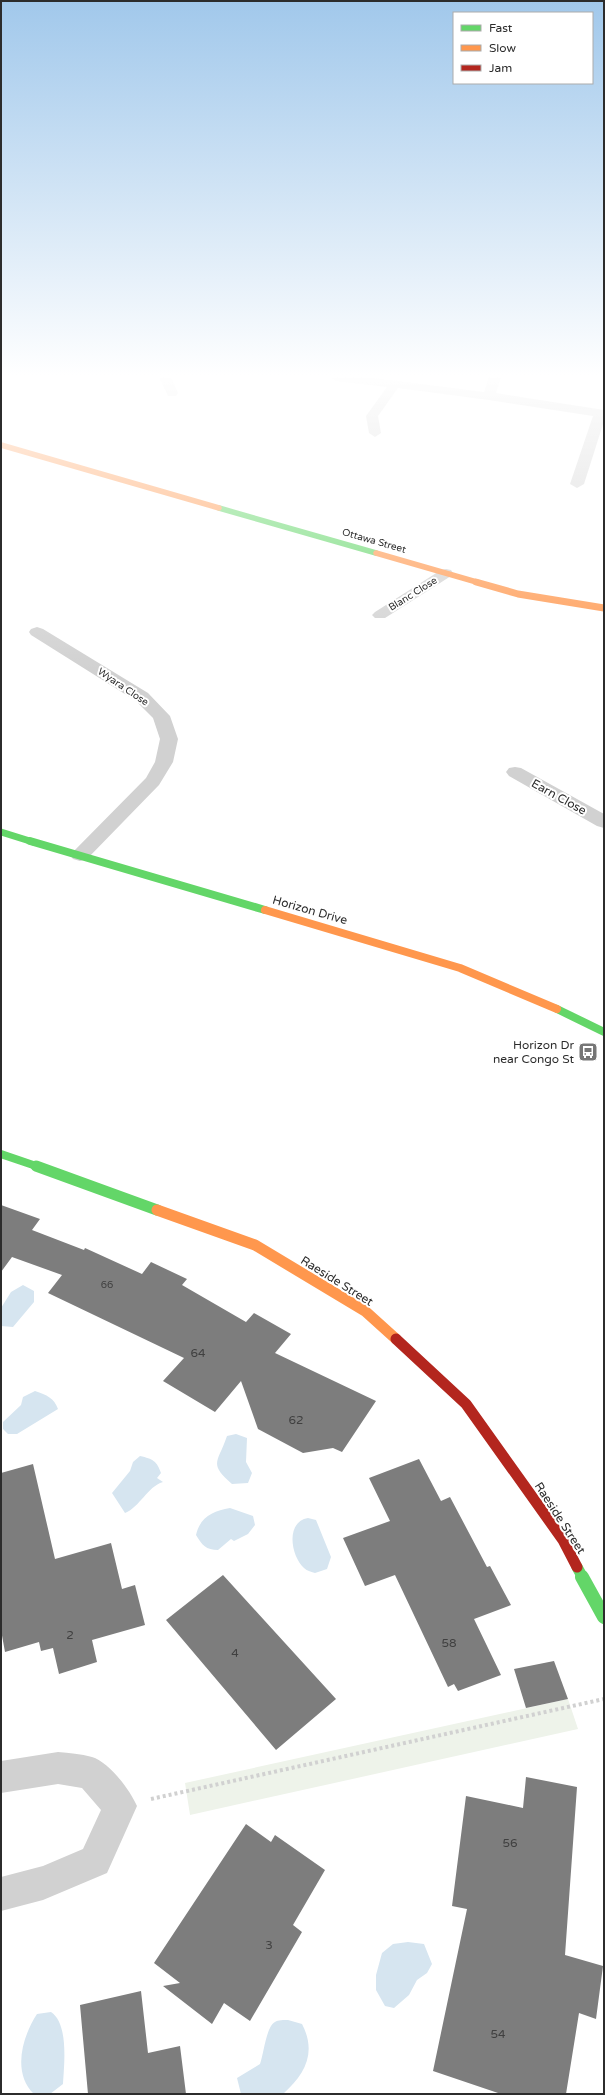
<svg xmlns="http://www.w3.org/2000/svg" width="605" height="2095" font-family="'Varela Round',sans-serif">
  <style>
    .green { fill: #eef3ea }
    .water { fill: #d6e5f0 }
    .building { fill: #7d7d7d }
    .lines { fill: none; stroke-linecap: round; stroke-linejoin: round }
    .path { stroke: #d1d1d1; stroke-width: 4; stroke-dasharray: 3 3; stroke-linecap: butt }
    .street { fill: #d1d1d1; fill-rule: evenodd }
    .fast-far4 { stroke: #63d668; stroke-width: 5.5 }
    .fast-far3 { stroke: #63d668; stroke-width: 7 }
    .fast-far2 { stroke: #63d668; stroke-width: 8 }
    .fast-far1 { stroke: #63d668; stroke-width: 11 }
    .fast { stroke: #63d668; stroke-width: 14 }
    .slow-far3 { stroke: #ff974d; stroke-width: 5.5 }
    .slow-far2 { stroke: #ff974d; stroke-width: 7 }
    .slow-far1 { stroke: #ff974d; stroke-width: 8 }
    .slow { stroke: #ff974d; stroke-width: 11 }
    .jam { stroke: #b3261e; stroke-width: 11 }
    .labels { text-anchor: middle; dominant-baseline: central; stroke-width: 4; stroke-linejoin: round; paint-order: stroke }
    .far-street-label { font-size: 10px; fill: #2c2c2c; stroke: #fff }
    .number-label { font-size: 10px; fill: #404040 }
    .street-label { font-size: 12px; fill: #2c2c2c; stroke: #fff }
    .poi-label { font-size: 12px; fill: #2c2c2c; stroke: #fff; text-anchor: end }
    .near-number-label { font-size: 12px; fill: #404040 }
  </style>
  <rect width="100%" height="100%" fill="#fff"/>
  <path class="green" d="M 568,1699 L 578,1729 L 190,1815 L 185,1783 Z"/>
  <path class="water" d="M 23,1285 L 34,1291 L 34,1302 L 13,1327 L 1,1326 L 1,1308 L 11,1292 Z
    M 35,1391 C 47,1395 54,1398 58,1409 L 17,1434 L 8,1434 L 3,1429 L 3,1422 L 21,1405 L 23,1397 Z
    M 236,1434 L 247,1438 L 246,1462 L 252,1473 L 248,1483 L 232,1484 C 208,1463 218,1463 227,1436 Z
    M 140,1456 C 153,1459 157,1461 161,1473 L 157,1478 L 163,1482 C 147,1487 140,1507 125,1513 L 112,1493 L 130,1471 L 133,1462 Z
    M 230,1508 L 253,1516 L 255,1525 L 248,1534 L 234,1541 L 231,1539 L 218,1550 C 206,1550 202,1545 196,1535 C 200,1517 213,1511 230,1508 Z
    M 308,1518 L 316,1520 L 331,1557 L 327,1569 L 315,1573 C 312,1572 307,1571 304,1568 C 291,1556 285,1522 308,1518 Z
    M 408,1942 L 424,1944 L 432,1964 L 427,1973 L 417,1980 L 409,1995 L 394,2008 L 385,2006 L 376,1990 L 376,1975 L 382,1953 L 393,1944 Z
    M 51,2012 C 69,2024 64,2065 63,2084 L 50,2094 L 34,2094 C 12,2073 22,2037 37,2014 Z
    M 288,2020 L 302,2024 C 317,2053 305,2074 283,2094 L 241,2094 L 237,2078 L 260,2064 C 264,2053 266,2027 275,2022 C 278,2020 284,2020 288,2020 Z"/>
  <path class="building" d="M 1,1205 L 40,1219 L 32,1230 L 84,1250 L 85,1248 L 142,1274 L 151,1262 L 187,1279 L 182,1285 L 246,1322 L 254,1313 L 291,1334 L 275,1353 L 376,1401 L 342,1452 L 333,1448 L 303,1453 L 258,1429 L 241,1381 L 215,1412 L 163,1381 L 184,1358 L 48,1293 L 62,1275 L 12,1257 L 1,1272 Z
    M 419,1459 L 441,1501 L 450,1497 L 487,1567 L 490,1566 L 511,1605 L 474,1619 L 501,1675 L 458,1691 L 454,1684 L 448,1687 L 395,1575 L 365,1586 L 343,1538 L 390,1521 L 369,1478 Z
    M 33,1464 L 55,1559 L 111,1543 L 122,1589 L 135,1585 L 145,1625 L 92,1640 L 97,1662 L 59,1674 L 53,1648 L 41,1651 L 39,1642 L 5,1652 L 1,1630 L 1,1473 Z
    M 223,1575 L 336,1699 L 276,1750 L 166,1620 Z
    M 554,1661 L 568,1699 L 526,1708 L 514,1669 Z
    M 526,1777 L 577,1787 L 565,1955 L 603,1966 L 596,2019 L 579,2013 L 566,2094 L 501,2094 L 433,2071 L 467,1909 L 452,1906 L 466,1796 L 523,1808 Z
    M 246,1824 L 271,1842 L 275,1835 L 325,1870 L 293,1925 L 302,1932 L 250,2021 L 224,2003 L 212,2024 L 163,1986 L 180,1983 L 154,1963 Z
    M 141,1991 L 148,2053 L 180,2046 L 186,2094 L 88,2094 L 80,2005 Z"/>
  <g class="lines">
    <path class="path" d="M 151,1799 L 604,1699"/>
    <path class="street" d="M 159,377 L 171,377 L 178,393 L 176,396 L 168,396 Z
      M 330,377 L 366,377 L 484,392 L 489,377 L 501,377 L 496,393 L 604,410 L 604,421 L 584,484 L 577,488 L 570,484 L 593,416 L 489,400 L 398,388 L 378,416 L 381,433 L 375,437 L 369,433 L 366,416 L 387,387 L 336,381 Z
      M 446,569 L 451,570 L 453,573 L 451,576 L 385,618 L 375,618 L 372,615 L 375,612 L 441,570 Z
      M 37,627 L 43,629 L 148,693 L 170,716 L 178,739 L 173,762 L 159,785 L 87,859 L 80,861 L 73,859 L 70,855 L 146,778 L 155,762 L 160,739 L 153,718 L 136,701 L 31,635 L 29,632 L 31,629 Z
      M 515,767 L 521,768 L 604,814 L 604,828 L 597,826 L 509,776 L 506,772 L 509,768 Z
      M 58,1752 C 69,1753 81,1754 92,1757 C 109,1762 130,1790 137,1806 L 107,1873 L 43,1900 L 1,1911 L 1,1877 L 43,1866 L 83,1849 L 101,1810 L 82,1788 L 58,1784 L 1,1793 L 1,1761 Z"/>
    <path class="fast-far4" d="M 219,508 L 376,553"/>
    <path class="fast-far3" d="M 1,832 L 33,842"/>
    <path class="fast-far2" d="M 30,841 L 265,910
      M 557,1009 L 604,1032
      M 1,1154 L 39,1167"/>
    <path class="fast-far1" d="M 36,1166 L 157,1210
      M 577,1567 L 583,1578"/>
    <path class="fast" d="M 582,1577 L 604,1617"/>
    <path class="slow-far3" d="M 1,445 L 219,508
      M 376,553 L 480,583"/>
    <path class="slow-far2" d="M 476,582 L 518,594 L 604,608"/>
    <path class="slow-far1" d="M 265,910 L 460,968 L 557,1009"/>
    <path class="slow" d="M 157,1210 L 255,1245 L 365,1311 L 396,1339"/>
    <path class="jam" d="M 396,1339 L 466,1404 L 563,1540 L 577,1567"/>
  </g>
  <linearGradient id="sky" x2="0" y2="1"><stop stop-color="#a1c8eb"/><stop offset="0.56" stop-color="#fff"/><stop offset="1" stop-color="#fff" stop-opacity="0"/></linearGradient>
  <rect width="605" height="670" fill="url(#sky)"/>
  <defs>
    <g id="bus-square" transform="scale(1)"><rect x="-9" y="-9" width="18" height="18" rx="4" fill="#767676" stroke="#fff"/><path d="M-5-6H5V4H4V6H2V4H-2V6H-4V4H-5ZM-3.5-4V0h7V-4ZM-3.5 1.2v1.5H-2V1.2ZM2 1.2v1.5H3.5V1.2Z" fill="#fff"/></g>
  </defs>
  <g fill-rule="evenodd">
    <use href="#bus-square" x="588" y="1052"/>
  </g>
  <g class="labels">
    <g class="far-street-label">
      <text transform="translate(374 541) rotate(16)">Ottawa Street</text>
      <text transform="translate(413 594) rotate(-32)">Blanc Close</text>
      <text transform="translate(123 687) rotate(34)">Wyara Close</text>
    </g>
    <g class="number-label">
      <text x="107" y="1285">66</text>
    </g>
    <g class="street-label">
      <text transform="translate(559 797) rotate(29)">Earn Close</text>
      <text transform="translate(310 910) rotate(16)">Horizon Drive</text>
      <text transform="translate(337 1281) rotate(32)">Raeside Street</text>
      <text transform="translate(560 1518) rotate(57)">Raeside Street</text>
    </g>
    <g class="poi-label">
      <text x="574" y="1045">Horizon Dr<tspan x="574" dy="14">near Congo St</tspan></text>
    </g>
    <g class="near-number-label">
      <text x="198" y="1353">64</text>
      <text x="296" y="1420">62</text>
      <text x="70" y="1635">2</text>
      <text x="449" y="1643">58</text>
      <text x="235" y="1653">4</text>
      <text x="510" y="1843">56</text>
      <text x="269" y="1945">3</text>
      <text x="498" y="2034">54</text>
    </g>
  </g>
  <rect width="605" height="2095" fill="none" stroke="#2c2c2c" stroke-width="4"/>
  <rect x="453" y="12" width="140" height="72" fill="#ffffff" stroke="#ababab"/>
  <rect x="461" y="25" width="20" height="6" fill="#63d668" stroke="#ababab"/>
  <text x="489" y="32" font-size="12" fill="#2c2c2c">Fast</text>
  <rect x="461" y="45" width="20" height="6" fill="#ff974d" stroke="#ababab"/>
  <text x="489" y="52" font-size="12" fill="#2c2c2c">Slow</text>
  <rect x="461" y="65" width="20" height="6" fill="#b3261e" stroke="#ababab"/>
  <text x="489" y="72" font-size="12" fill="#2c2c2c">Jam</text>
</svg>
